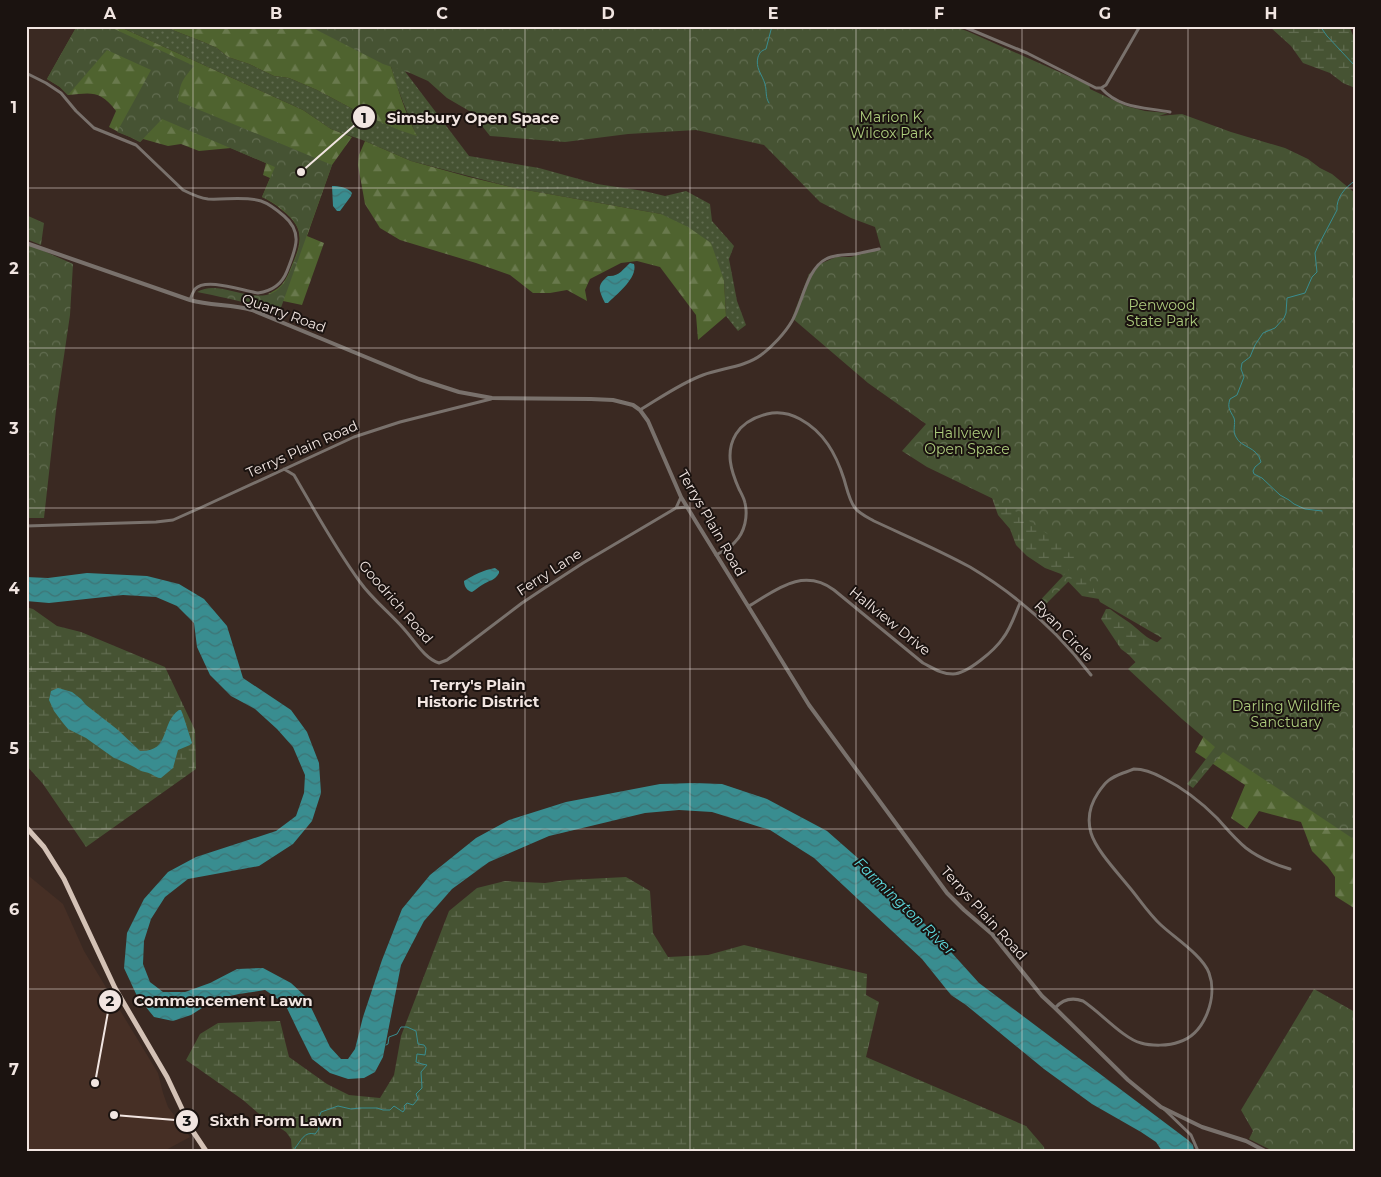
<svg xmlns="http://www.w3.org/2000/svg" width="1381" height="1177" font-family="Montserrat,sans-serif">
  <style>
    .built { fill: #462f25 }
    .grass { fill: url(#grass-dots) }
    .forest { fill: url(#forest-firs) }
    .wetland { fill: url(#wetland-marsh) }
    .park { fill: url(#park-crowns) }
    .water { fill: url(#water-waves) }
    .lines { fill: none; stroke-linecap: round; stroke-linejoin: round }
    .stream { stroke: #398d90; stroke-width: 1 }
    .minor { stroke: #79716c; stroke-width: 3 }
    .tertiary { stroke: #79716c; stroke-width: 4 }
    .trunk { stroke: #d4c2b6; stroke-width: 5 }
    .grid { fill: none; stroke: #f1e5e1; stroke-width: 1; stroke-opacity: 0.55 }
    .labels { text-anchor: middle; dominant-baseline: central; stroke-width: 4; stroke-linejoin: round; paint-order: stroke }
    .park-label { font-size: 14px; fill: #adcc7d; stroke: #1b1310 }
    .street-label { font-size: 14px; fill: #f1e5e1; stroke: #1b1310 }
    .neighbourhood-label { font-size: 15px; font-weight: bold; fill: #f1e5e1; stroke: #1b1310 }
    .water-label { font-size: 15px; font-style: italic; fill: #5ddade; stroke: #1b1310 }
    .leader { fill: none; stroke: #f1e5e1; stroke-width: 2 }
    .callout-dot { fill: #f1e5e1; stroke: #1b1310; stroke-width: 2 }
    .mark-label { font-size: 15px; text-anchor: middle; font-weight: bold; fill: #111 }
    .callout-label { font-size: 15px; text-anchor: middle; font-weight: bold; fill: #f1e5e1; stroke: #1b1310; stroke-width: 4; stroke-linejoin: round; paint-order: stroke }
    .neatline { fill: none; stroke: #f1e5e1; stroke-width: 2 }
    .grid-label { font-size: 16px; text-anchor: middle; font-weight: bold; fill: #f1e5e1 }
  </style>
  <defs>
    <pattern id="grass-dots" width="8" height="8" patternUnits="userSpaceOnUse" patternTransform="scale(1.25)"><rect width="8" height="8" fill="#465333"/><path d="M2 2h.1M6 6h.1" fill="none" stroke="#616c50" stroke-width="1.8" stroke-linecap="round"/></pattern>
    <pattern id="forest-firs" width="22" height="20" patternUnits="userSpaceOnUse" patternTransform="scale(1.25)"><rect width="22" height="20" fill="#4f632f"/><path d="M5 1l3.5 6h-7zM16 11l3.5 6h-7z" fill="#69794d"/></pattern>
    <pattern id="wetland-marsh" width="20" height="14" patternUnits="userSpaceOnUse" patternTransform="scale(1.25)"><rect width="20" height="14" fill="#465333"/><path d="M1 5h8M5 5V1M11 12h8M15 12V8" fill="none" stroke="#616c50"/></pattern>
    <pattern id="park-crowns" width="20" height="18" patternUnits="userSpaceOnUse" patternTransform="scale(1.25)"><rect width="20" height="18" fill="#465333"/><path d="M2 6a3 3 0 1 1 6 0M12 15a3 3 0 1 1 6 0" fill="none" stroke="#616c50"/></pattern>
    <pattern id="water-waves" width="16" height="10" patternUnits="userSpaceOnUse" patternTransform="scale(1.25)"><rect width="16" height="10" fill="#398d90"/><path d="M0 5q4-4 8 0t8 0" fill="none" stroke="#3e7475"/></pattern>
  </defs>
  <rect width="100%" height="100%" fill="#3a2922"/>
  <path class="built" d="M 26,871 L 30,877 L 63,904 L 84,951 L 158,1073 L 163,1093 L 168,1107 L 190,1137 L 164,1151 L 26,1151 Z"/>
  <path class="grass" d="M 118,26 L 166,26 L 175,31 L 201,41 L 217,48 L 228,57 L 249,64 L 274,76 L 289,78 L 317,90 L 362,114 L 416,135 L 396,84 L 385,45 L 469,156 L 539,168 L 597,184 L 644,191 L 665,196 L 686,191 L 710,204 L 712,221 L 734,246 L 729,259 L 737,301 L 746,325 L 738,331 L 726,316 L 724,280 L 661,214 L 515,188 L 411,161 L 365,141 L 331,129 L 303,110 Z"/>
  <path class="forest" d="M 77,26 L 118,26 L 303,110 L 331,129 L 352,137 L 332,165 L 307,236 L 324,243 L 302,305 L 283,301 L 268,294 C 283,287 286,280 292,265 C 303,240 304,227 282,210 C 275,204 269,200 262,197 L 270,178 L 263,175 L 266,163 L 231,148 L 199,151 L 181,144 L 168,146 L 143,139 L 140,142 C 130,136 119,133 109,127 L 116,111 C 100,90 92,93 68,95 L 60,87 L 47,79 Z
    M 166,26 L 378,26 C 391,62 399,101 417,136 L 399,130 L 362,114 L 317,90 L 289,78 L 274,76 L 249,64 L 228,57 L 217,48 L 201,41 L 175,31 Z
    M 365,141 L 411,161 L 469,177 L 515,188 L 661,214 L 688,227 L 711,243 L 724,280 L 726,316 L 698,340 L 696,315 L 660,267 L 637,261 L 621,263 L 590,279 L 585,290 L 587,301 L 567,290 L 550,293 L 533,293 L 510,275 L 476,263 L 400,240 L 380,228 L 365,204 L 358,165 L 359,155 Z
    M 1208,728 L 1355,775 L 1355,906 L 1354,908 L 1335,896 L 1335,877 L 1328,867 L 1312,851 L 1301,822 L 1259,811 L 1247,829 L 1231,818 L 1245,785 L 1195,752 Z"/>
  <path class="wetland" d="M 1269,26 L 1349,26 L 1355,40 L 1355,88 L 1343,83 L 1330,73 L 1303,63 L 1291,46 Z
    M 991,495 L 1073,534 L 1099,599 L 1082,596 L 1061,574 L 1045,568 L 1027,556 L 1016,545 L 1010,529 L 998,515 Z
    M 26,607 L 33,609 L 57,626 L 81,632 L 165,667 L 195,730 L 196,769 L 86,847 L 43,784 L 26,765 Z
    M 1106,609 L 1110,609 C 1116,614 1123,618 1130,623 C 1144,634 1148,641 1167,645 L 1139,666 L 1129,655 L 1121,649 L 1101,619 Z
    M 626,877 L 650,891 L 653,933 L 668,957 L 708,955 L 744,945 L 867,974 L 866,995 L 879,1002 L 866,1057 L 1026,1126 L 1044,1147 L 1045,1151 L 292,1151 L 291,1139 L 286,1132 L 258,1113 L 243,1100 L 186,1060 L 200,1034 L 218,1023 L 280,1021 L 289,1057 L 327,1084 L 349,1095 L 380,1098 L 394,1075 L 401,1036 L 449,911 L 477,888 L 505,881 L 545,883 L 567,880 Z"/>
  <path class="park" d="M 77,26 L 108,26 L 194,66 C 182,80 180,83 178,101 L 332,165 L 278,316 C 253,302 225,298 197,292 C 222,276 262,314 284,283 C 288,277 291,269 294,262 C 299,250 303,239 297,226 C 290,213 274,202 262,197 L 275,167 L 162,119 L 140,142 L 130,137 L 117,132 L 151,70 L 107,50 L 68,95 L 60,87 L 47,79 Z
    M 309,26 L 952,26 L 967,31 L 1075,79 L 1089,85 L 1090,89 L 1126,106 L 1145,111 L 1168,113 L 1159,116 L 1182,114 L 1231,132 L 1285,148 L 1308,159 L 1320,168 L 1332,174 L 1355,193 L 1355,840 L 1223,752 L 1193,788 L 1187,784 L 1215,747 L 1182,719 L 1128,669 L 1162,638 L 1100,602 L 1083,567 L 1038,612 L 1033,608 L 1078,560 L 1056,540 L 1008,506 L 927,467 L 902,451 L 926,424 L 868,383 L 792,318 L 809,274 L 820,264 L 836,257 L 851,257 L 881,248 L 875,227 L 851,218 L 820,202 L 764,145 L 696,130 L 628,134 L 565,142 L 490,136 L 471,112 L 447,98 L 428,81 L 410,73 L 383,64 Z
    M 26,215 L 44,223 L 41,245 L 26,239 Z
    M 26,243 L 73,264 L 70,315 L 56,410 L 44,518 L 26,518 Z
    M 1314,989 L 1355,1012 L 1355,1151 L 1273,1151 L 1249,1139 L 1253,1131 L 1241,1110 Z"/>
  <path class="water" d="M 332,186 C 338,186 348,187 352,193 L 351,196 L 340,211 L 337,211 L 333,206 Z
    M 630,263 L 634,264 C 638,278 617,294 608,303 L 605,303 C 599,290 596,286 608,276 C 619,277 623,269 630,263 Z
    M 495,568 L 499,571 L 499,573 C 495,581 489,580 482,585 C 478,587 476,590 472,592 C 467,591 464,586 464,581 C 474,575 483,570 495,568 Z
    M 87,573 L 147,576 L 179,584 L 204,599 L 227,626 L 243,678 L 291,710 L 307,732 L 319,763 L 321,793 L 312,821 L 293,844 L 259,866 L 188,879 L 165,897 L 151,919 L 144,941 L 143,964 L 150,982 L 163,992 L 185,992 L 210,983 L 237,969 L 263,968 L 291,983 L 306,997 L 330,1047 L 341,1059 L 348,1059 L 355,1049 L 363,1017 L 382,960 L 402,909 L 430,875 L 476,838 L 509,820 L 566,802 L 660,784 L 694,783 L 722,784 L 767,799 L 827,831 L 860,860 L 932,931 L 979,983 L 1188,1140 L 1193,1145 L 1194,1151 L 1162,1151 L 1156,1142 L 1141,1132 L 1092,1104 L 1044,1069 L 966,1005 L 951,995 L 922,959 L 814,858 L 770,830 L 712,812 L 679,810 L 645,813 L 549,836 L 489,862 L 452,889 L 424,921 L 401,965 L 383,1057 L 375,1072 L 364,1078 L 348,1079 L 330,1073 L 312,1059 L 298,1031 L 285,1004 L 265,990 L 239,994 L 216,999 L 191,1015 L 173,1021 L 154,1017 L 137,996 L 124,968 L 127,933 L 144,899 L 168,872 L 196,857 L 276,831 L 296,816 L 304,793 L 305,775 L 293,747 L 277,729 L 255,709 L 231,696 L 210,675 L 197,647 L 194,623 L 177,606 L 156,597 L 123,595 L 49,603 L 26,601 L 26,577 L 48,578 Z
    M 58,688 L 72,692 L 81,699 L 86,705 L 118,730 L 140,751 C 171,752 160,723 179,710 L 181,710 L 183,715 L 192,743 L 190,745 L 178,750 L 173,768 L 161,778 C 157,778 155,776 151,774 C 147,772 143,772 139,770 C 133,766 120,760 114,758 L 86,738 L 68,729 L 63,723 L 54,711 L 49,700 L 51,691 Z"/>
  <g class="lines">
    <path class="stream" d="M 1320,26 L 1327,36 L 1355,66
      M 769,103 C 765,97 767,91 765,84 C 762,74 755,68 758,57 C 760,52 761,51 766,49 L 772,26
      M 1322,511 L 1305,509 L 1294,504 L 1289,500 L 1280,495 L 1262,478 L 1254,474 L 1253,471 L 1255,467 L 1261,462 C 1257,446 1241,448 1236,437 C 1232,431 1236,423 1234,418 C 1230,410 1227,408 1230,399 L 1237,395 L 1244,377 L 1241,369 L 1242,363 L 1250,357 L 1255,345 L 1263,333 L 1275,328 L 1284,318 L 1286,313 L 1287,298 L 1305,293 L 1312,277 L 1317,272 L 1315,253 L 1318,246 L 1337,210 C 1336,198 1345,187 1355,181
      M 295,1151 L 295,1148 C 301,1141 304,1131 315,1134 L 319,1129 L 318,1120 L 321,1112 L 338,1106 L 351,1109 L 360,1108 L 377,1108 L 383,1110 L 390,1110 L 394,1106 L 403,1112 L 405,1109 L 404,1106 L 407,1103 L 413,1105 L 418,1099 L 416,1094 L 422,1088 L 421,1072 L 427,1065 L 422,1064 L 416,1062 L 417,1054 L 425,1055 L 426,1048 L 424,1045 L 418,1044 L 416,1031 L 407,1027 L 401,1027 L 397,1034 L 389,1037 L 388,1044 L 386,1045"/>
    <path class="minor" d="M 962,26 L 1027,53 L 1096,88 L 1101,88 C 1120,109 1144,107 1170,112
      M 26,73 L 46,83 L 61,93 L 76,111 L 94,128 L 136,145 L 183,190 C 191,194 199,198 208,199 C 225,200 245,196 261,201 C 270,204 277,210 284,216 C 304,233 295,250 287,271 C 282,284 272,291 258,293 C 243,291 206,277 195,289 C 193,292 191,297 190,300
      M 1101,88 L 1106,85 L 1140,26
      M 640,410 C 660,398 681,383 703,375 C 722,368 745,367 761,355 C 772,347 785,333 792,321 C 802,304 807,268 826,259 C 835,254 846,255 856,254 C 864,252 871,251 879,249
      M 284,469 L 294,475 C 315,511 335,548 360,582 C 372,599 390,613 404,629 C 414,640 425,659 439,663 L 447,660 L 522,603 L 543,589 L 583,563 L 676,508 L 687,507
      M 676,508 L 681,497
      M 26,526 L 156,522 L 173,520 L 200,508 L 354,437 L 400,422 L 491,399
      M 716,555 C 723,551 730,548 735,542 C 745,532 748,516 745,503 C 744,498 741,493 739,489 C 731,471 725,452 736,434 C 743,423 755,417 767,414 C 779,411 789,413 800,419 C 824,432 836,454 844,479 C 847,489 849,500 855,508 C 860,514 867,517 874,521 C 906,536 939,550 970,567 C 1017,595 1058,632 1091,675
      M 749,606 C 776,590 803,567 834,590 L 923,663 C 933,668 941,674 953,674 C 967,674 995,650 1003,638 C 1011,628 1015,614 1020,603
      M 1055,1008 C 1063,999 1072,997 1083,1001 C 1100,1012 1124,1039 1141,1043 C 1151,1046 1169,1046 1179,1042 C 1205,1034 1218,997 1209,973 C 1203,956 1175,938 1161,925 C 1149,914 1140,900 1130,888 C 1118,873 1096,850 1091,833 C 1087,819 1090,805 1098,793 C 1106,781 1110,778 1123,773 C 1127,772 1131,770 1134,769 C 1144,769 1154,773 1163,778 C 1183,788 1201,802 1217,818 C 1226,828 1235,839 1246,848 C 1259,858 1273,864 1290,869
      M 1164,1109 L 1191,1135 L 1198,1151"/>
    <path class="tertiary" d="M 26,243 L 190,300 C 211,306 231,304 252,310 L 419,379 L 459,392 L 492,398 L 591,399 L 613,400 L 633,405 L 640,410 L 648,421 L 681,497 L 698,525 L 809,705 L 947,893 L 964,910 L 992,934 L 1042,996 L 1055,1008 L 1128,1080 L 1161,1107 L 1202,1127 L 1246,1141 L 1265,1151"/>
    <path class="trunk" d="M 26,827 L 44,847 L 64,879 L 115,988 L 167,1077 L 192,1130 L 206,1151"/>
  </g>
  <path class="grid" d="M 193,26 L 193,1151M 359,26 L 359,1151M 525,26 L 525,1151M 690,26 L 690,1151M 856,26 L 856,1151M 1022,26 L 1022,1151M 1188,26 L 1188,1151M 26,188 L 1355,188M 26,348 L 1355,348M 26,508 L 1355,508M 26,669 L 1355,669M 26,829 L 1355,829M 26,989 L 1355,989"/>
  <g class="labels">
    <g class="park-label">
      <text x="891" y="117">Marion K<tspan x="891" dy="16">Wilcox Park</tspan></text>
      <text x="1162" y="305">Penwood<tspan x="1162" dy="16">State Park</tspan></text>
      <text x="967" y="433">Hallview I<tspan x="967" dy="16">Open Space</tspan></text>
      <text x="1286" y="706">Darling Wildlife<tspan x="1286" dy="16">Sanctuary</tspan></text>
    </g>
    <g class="street-label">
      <text transform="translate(284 313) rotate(20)">Quarry Road</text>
      <text transform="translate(302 449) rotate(-24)">Terrys Plain Road</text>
      <text transform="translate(712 523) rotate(60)">Terrys Plain Road</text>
      <text transform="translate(549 572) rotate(-33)">Ferry Lane</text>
      <text transform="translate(396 602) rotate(49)">Goodrich Road</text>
      <text transform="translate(890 621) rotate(39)">Hallview Drive</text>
      <text transform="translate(1064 631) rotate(46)">Ryan Circle</text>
      <text transform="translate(984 913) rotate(48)">Terrys Plain Road</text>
    </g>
    <g class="neighbourhood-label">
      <text x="478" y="684">Terry's Plain<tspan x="478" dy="17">Historic District</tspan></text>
    </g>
    <g class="water-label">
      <text transform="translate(905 906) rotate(44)">Farmington River</text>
    </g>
  </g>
  <path class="leader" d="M301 172L364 117M95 1083L110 1001M114 1115L187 1121"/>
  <g class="callout-dot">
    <circle cx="301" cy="172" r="5"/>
    <circle cx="95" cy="1083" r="5"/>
    <circle cx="114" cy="1115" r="5"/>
    <circle cx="364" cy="117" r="12"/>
    <circle cx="110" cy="1001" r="12"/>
    <circle cx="187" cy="1121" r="12"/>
  </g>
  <g class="mark-label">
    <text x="364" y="123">1</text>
    <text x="110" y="1006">2</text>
    <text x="187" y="1126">3</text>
  </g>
  <g class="callout-label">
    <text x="473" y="123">Simsbury Open Space</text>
    <text x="223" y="1006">Commencement Lawn</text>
    <text x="276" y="1126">Sixth Form Lawn</text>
  </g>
  <rect width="1381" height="1177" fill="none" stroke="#1b1310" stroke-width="55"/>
  <rect x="28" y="28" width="1326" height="1122" class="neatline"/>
  <g class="grid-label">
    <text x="110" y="19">A</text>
    <text x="276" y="19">B</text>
    <text x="442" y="19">C</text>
    <text x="608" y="19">D</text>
    <text x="773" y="19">E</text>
    <text x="939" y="19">F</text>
    <text x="1105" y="19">G</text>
    <text x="1271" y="19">H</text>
    <text x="14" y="113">1</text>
    <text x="14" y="274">2</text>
    <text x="14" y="434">3</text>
    <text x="14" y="594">4</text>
    <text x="14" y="754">5</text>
    <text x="14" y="915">6</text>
    <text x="14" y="1075">7</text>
  </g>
</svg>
